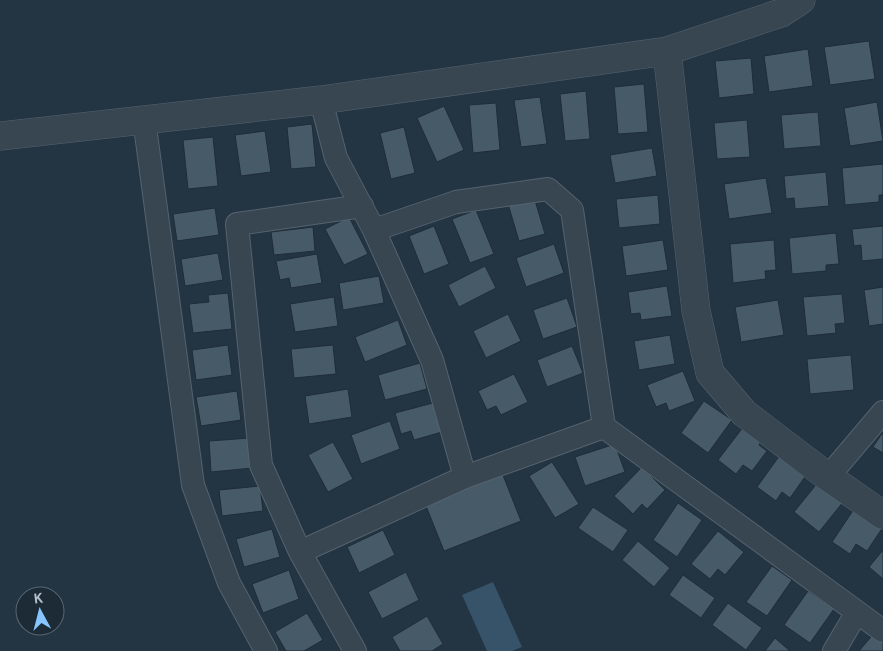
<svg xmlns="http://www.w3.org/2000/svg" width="883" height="651" font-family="'DM Sans',sans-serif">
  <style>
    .water { fill: #36536a }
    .building { fill: #475a68; stroke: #1e2d38 }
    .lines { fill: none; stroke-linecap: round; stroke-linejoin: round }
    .minor-casing { stroke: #56636f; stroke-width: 24 }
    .tertiary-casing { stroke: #56636f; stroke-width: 29 }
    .minor { stroke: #384651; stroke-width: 22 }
    .tertiary { stroke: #384651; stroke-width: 28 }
  </style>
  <rect width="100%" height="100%" fill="#233442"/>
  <path class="water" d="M 493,582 L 522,647 L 512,651 L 487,651 L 462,595 Z"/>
  <path class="building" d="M 869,41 L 875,79 L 830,85 L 824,47 Z
    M 808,49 L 813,86 L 769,92 L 764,56 Z
    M 751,58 L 754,94 L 719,98 L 715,61 Z
    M 644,84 L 648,132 L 618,134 L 614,87 Z
    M 586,91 L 590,139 L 565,141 L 560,94 Z
    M 540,97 L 547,144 L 521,147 L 514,100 Z
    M 877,102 L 883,141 L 850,146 L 844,108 Z
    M 496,103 L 500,150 L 473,153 L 469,105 Z
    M 444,106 L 464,150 L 437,162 L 417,118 Z
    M 818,112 L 821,146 L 784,149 L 781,115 Z
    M 747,120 L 750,157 L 717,159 L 714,123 Z
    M 312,124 L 316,167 L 291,169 L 287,127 Z
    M 404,127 L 415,173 L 391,179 L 380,133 Z
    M 265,131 L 271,172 L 241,176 L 235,135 Z
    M 213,137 L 218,186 L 188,189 L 183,140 Z
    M 652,148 L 657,176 L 615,183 L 610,155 Z
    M 883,164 L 883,195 L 879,195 L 879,202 L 845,205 L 842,168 Z
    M 826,172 L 829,206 L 795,209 L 794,198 L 786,199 L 784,176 Z
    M 766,178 L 772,213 L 729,219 L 724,184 Z
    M 658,195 L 660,224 L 619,228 L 616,199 Z
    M 534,197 L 545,234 L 519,241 L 508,204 Z
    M 215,208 L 219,235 L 177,241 L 173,214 Z
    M 476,210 L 494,254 L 470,263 L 452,219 Z
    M 349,217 L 368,254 L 344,265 L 325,229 Z
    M 434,226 L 449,264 L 424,274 L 409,236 Z
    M 883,226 L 883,259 L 862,261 L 861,245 L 854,246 L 852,229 Z
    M 313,227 L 315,251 L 274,255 L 271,232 Z
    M 836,233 L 839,264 L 826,265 L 826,271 L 792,274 L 789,238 Z
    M 663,240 L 668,270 L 626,276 L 622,246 Z
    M 774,240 L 776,270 L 765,271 L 766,279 L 733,283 L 730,244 Z
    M 554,244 L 564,273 L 526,287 L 516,258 Z
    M 218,253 L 223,280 L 185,286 L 181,259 Z
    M 317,254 L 322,283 L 291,288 L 289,278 L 280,280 L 276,261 Z
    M 485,266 L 496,288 L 459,307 L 448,285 Z
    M 379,276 L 384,303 L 343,310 L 339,283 Z
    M 667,286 L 672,316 L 641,320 L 640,313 L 631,314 L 628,292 Z
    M 883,287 L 883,324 L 869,326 L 864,290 Z
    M 228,293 L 232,329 L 193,333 L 189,304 L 209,302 L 208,295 Z
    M 842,294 L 845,323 L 835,324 L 836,333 L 807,336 L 803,297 Z
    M 334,297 L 338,326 L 295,332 L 290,304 Z
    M 567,298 L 577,327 L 543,339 L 533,310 Z
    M 778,300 L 784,335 L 741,342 L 735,307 Z
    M 508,314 L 521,341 L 486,358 L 473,331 Z
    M 398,320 L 407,345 L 365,362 L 355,337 Z
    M 670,335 L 675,364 L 639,370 L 634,341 Z
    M 228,345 L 232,375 L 196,380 L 192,350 Z
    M 333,345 L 336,374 L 294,378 L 291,349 Z
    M 572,346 L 583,373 L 547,387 L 537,360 Z
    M 851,355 L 854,390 L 810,394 L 807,359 Z
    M 420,363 L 427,389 L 385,400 L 378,375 Z
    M 683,371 L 695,401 L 669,411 L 666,403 L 656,407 L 647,385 Z
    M 514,374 L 528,402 L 501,415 L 496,406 L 487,410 L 478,391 Z
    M 348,389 L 352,417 L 309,424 L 305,396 Z
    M 237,391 L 241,420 L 201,426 L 196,397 Z
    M 704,401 L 732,420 L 708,453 L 681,433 Z
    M 433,403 L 442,432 L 414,440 L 411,431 L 401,434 L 395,413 Z
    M 390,421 L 400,449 L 361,464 L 351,435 Z
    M 744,426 L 762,440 L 759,445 L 767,451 L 752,471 L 743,465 L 736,474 L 718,460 Z
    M 883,432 L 883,453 L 873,447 Z
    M 250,438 L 253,468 L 211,472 L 209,441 Z
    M 333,442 L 353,479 L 328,492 L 308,455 Z
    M 615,444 L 625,472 L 585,486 L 575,457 Z
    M 780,455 L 807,474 L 790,498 L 782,492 L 776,501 L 757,487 Z
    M 552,462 L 579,504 L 555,518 L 529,476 Z
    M 642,467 L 665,490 L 647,509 L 642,504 L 633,514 L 614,496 Z
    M 501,470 L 521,521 L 444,551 L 424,501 Z
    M 819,481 L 844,501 L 819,532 L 794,512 Z
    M 260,486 L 263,511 L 222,516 L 219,490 Z
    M 678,503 L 702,520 L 677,557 L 653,540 Z
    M 593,507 L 628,530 L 613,552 L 578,528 Z
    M 854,509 L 883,527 L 867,551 L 856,544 L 850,554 L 832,542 Z
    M 272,529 L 280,557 L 244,567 L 236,539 Z
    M 383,530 L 395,555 L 359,573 L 347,547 Z
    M 718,531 L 744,552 L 725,575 L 718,569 L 710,579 L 691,564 Z
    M 638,541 L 670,568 L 654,587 L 622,560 Z
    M 883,550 L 883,579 L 869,567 Z
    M 772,566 L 792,580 L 767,616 L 746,602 Z
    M 289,570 L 299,599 L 263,613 L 252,584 Z
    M 406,572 L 419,600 L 382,619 L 368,592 Z
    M 683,575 L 715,598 L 701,618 L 669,595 Z
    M 808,591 L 834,609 L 810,643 L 784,625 Z
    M 728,603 L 762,628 L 746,650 L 712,625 Z
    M 307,613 L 323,640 L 304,651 L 286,651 L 275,632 Z
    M 427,616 L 443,644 L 432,651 L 400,651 L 392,637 Z
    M 876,631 L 883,636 L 883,651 L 859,651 Z
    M 775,638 L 790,651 L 765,651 Z"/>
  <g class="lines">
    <g class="minor-casing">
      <path id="minor" d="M 321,100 L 336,158 L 374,230 L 432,360 L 465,477
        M 144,119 L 193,485 L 229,583 L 266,651
        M 374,230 L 456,202 L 548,189 L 572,210 L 604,427 L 883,631
        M 828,477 L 883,412
        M 300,552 L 465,477 L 604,427
        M 355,651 L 300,552 L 261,465 L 237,224 L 362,206
        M 834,651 L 857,612"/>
    </g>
    <g class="tertiary-casing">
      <path id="tertiary" d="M 667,51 L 696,311 L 710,373 L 744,413 L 828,477 L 883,515
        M 0,136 L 321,100 L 667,51 L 781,13 L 801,0"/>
    </g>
    <use href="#minor" class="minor"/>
    <use href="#tertiary" class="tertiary"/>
  </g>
  <g transform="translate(40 611) rotate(353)"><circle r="24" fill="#1c2b36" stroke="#596772"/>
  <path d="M0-4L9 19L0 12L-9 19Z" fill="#86c5ff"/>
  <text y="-8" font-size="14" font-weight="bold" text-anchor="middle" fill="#b4c0cc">K</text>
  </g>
</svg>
